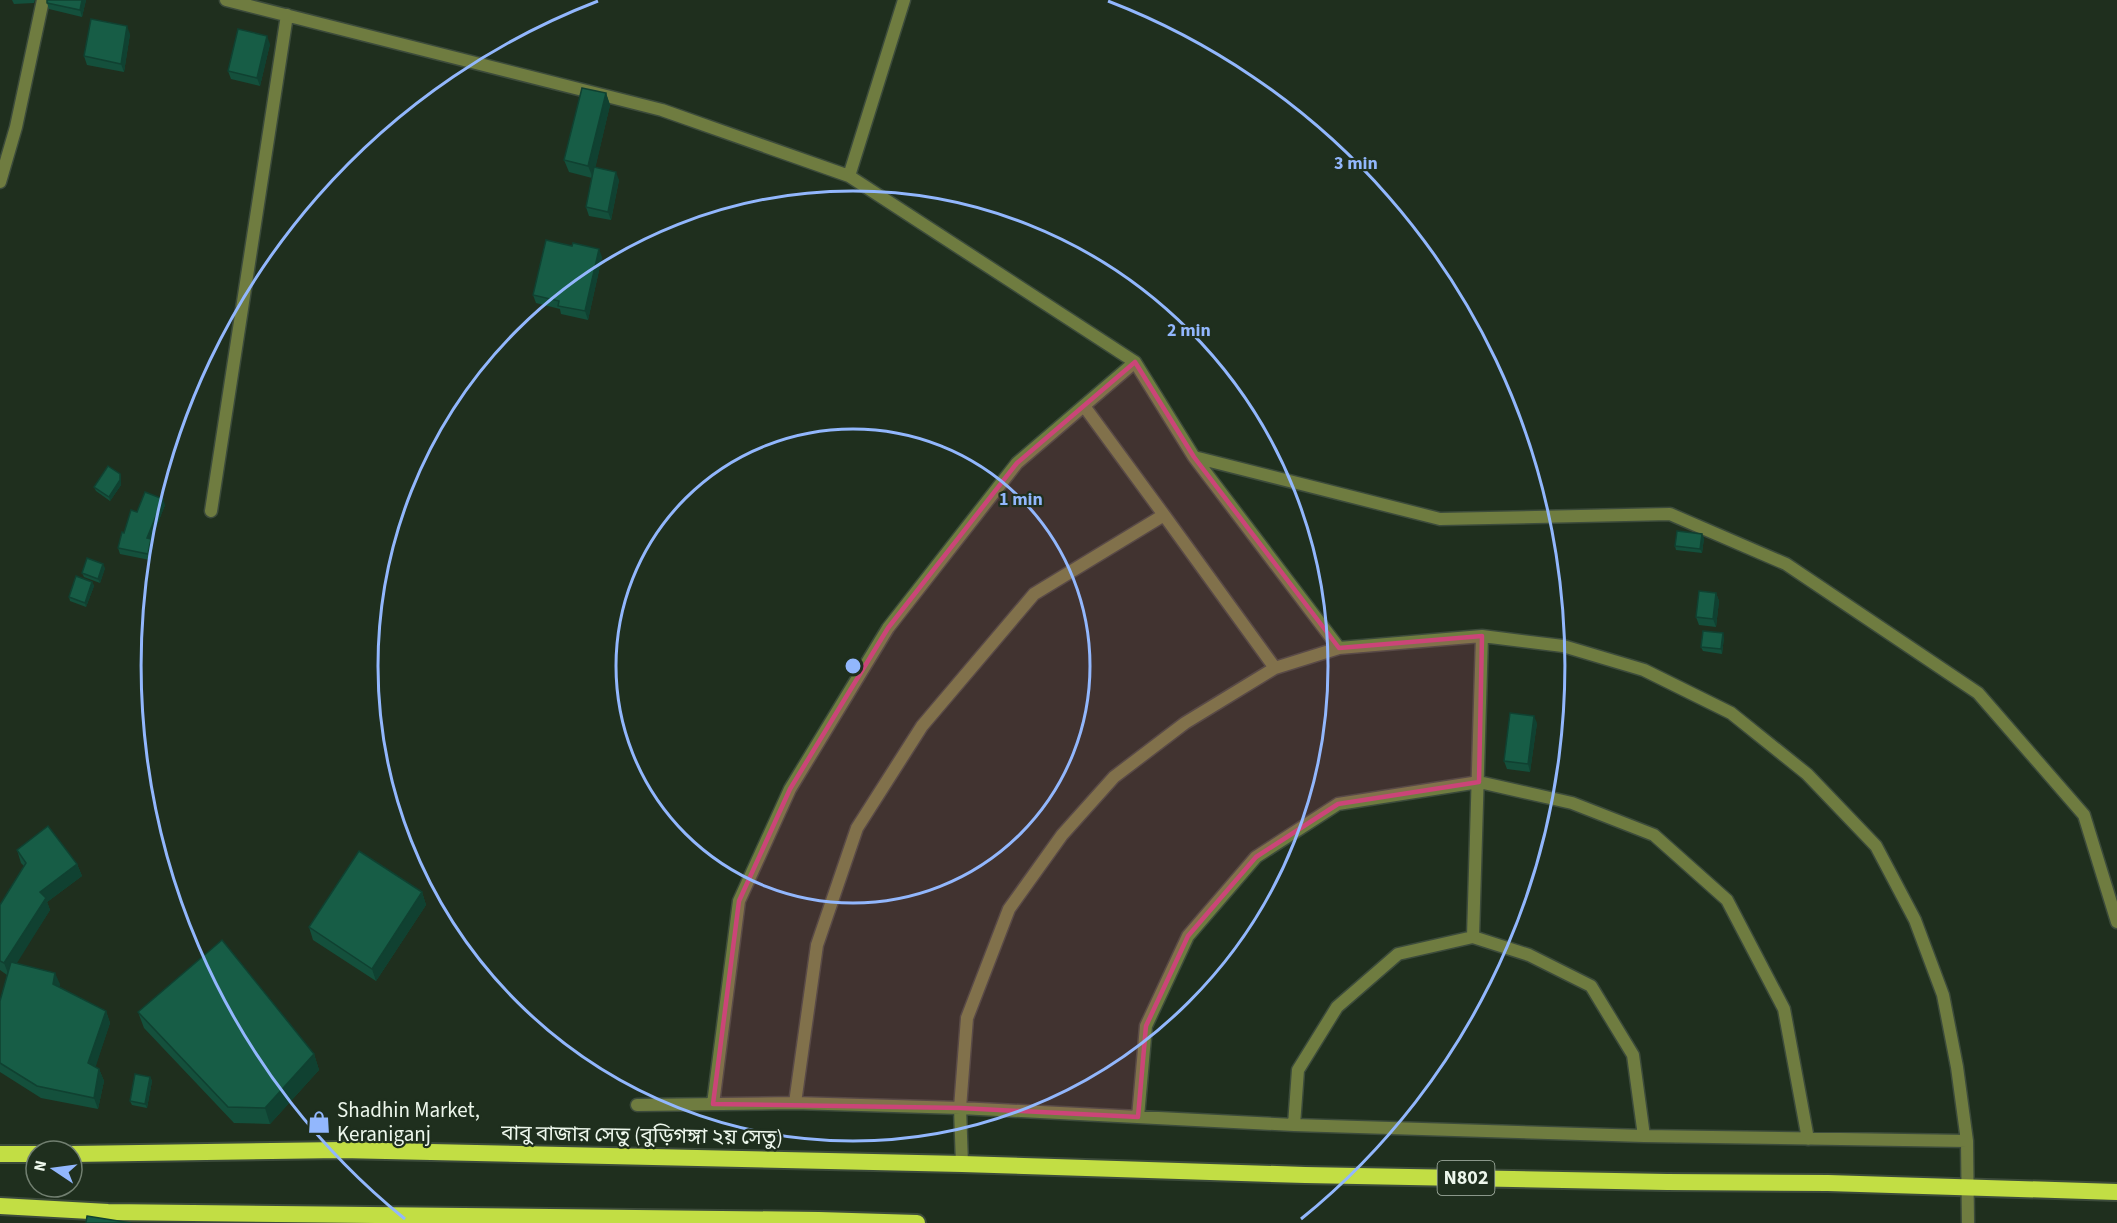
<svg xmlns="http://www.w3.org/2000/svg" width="2117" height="1223" font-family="'Source Sans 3','Noto Sans Bengali',sans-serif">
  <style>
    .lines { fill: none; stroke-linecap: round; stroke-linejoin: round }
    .minor-casing { stroke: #3c4b3b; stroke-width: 15 }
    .trunk-casing { stroke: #3c4b3b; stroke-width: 20 }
    .minor { stroke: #6f7c40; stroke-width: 12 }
    .trunk { stroke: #c2de44; stroke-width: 16 }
    .wall { fill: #14503c }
    .shaded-wall { fill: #104131 }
    .building { fill: #175d46; stroke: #104131; stroke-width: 1.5 }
    .marked { fill: #cb4578; fill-opacity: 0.2; stroke: #cb4578; stroke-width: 4.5; stroke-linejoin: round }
    .ring { fill: none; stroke: #92b7fd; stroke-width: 3 }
    .labels { text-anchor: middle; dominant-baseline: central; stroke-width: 4.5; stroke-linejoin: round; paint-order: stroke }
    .shield { fill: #1f2f1e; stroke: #afbbae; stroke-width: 1.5 }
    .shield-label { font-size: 20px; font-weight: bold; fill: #edf7ec }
    .poi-label { font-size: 21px; fill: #edf7ec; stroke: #1f2f1e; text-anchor: start }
    .street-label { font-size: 21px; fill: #edf7ec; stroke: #1f2f1e }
    .centre { fill: #92b7fd; stroke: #1f2f1e; stroke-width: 3 }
    .ring-label { font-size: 18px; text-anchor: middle; font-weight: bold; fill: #92b7fd; stroke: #1f2f1e; stroke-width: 4.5; stroke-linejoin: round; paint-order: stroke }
  </style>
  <rect width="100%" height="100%" fill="#1f2f1e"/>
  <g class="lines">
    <g class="minor-casing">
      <path id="minor" d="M 226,0 L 662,110 L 849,176 L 1135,362 L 1194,457 L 1440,519 L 1670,514 L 1786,564 L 1978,693 L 2084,815 L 2117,922
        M 849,176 L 904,0
        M 0,182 L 16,127 L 43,0
        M 1084,406 L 1164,515
        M 1194,457 L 1339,648
        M 211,511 L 287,15
        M 1473,937 L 1482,636
        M 795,1103 L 817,945 L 857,828 L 922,726 L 1034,594 L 1164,515 L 1275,668
        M 713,1104 L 739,901 L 790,789 L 888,628 L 1017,463 L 1135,362
        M 637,1105 L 795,1103 L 960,1108 L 1294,1125 L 1644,1136 L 1967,1141
        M 1138,1117 L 1146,1026 L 1188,936 L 1256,857 L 1338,804 L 1479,782 L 1572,803 L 1654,835 L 1727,900 L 1784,1009 L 1808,1139
        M 1294,1125 L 1298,1070 L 1337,1007 L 1398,954 L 1473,937 L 1529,955 L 1591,986 L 1633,1055 L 1644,1136
        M 962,1164 L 960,1108 L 967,1018 L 1009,909 L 1062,835 L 1114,777 L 1185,723 L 1275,668 L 1339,648 L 1482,636 L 1563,646 L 1644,670 L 1731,713 L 1807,774 L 1876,846 L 1915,920 L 1943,995 L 1957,1067 L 1967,1141 L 1968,1223"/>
    </g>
    <g class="trunk-casing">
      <path id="trunk" d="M 0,1154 L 36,1154
        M 72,1154 L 341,1150 L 962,1164 L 1305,1175 L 1667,1182 L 1828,1183 L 2117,1192
        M 0,1206 L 108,1212 L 819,1220 L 917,1223"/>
    </g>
    <use href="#minor" class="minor"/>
    <use href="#trunk" class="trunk"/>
  </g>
  <path class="wall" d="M 12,0 L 35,0 L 34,3 L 14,4 Z
    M 47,0 L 86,0 L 82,17 L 49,9 L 47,3 Z
    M 130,34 L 124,72 L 87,65 L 84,56 Z
    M 270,44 L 260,86 L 231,79 L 228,71 Z
    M 606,93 L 610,105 L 595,168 L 619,180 L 611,220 L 589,216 L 586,207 L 592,178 L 569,172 L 564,160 Z
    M 572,246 L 602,257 L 588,320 L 561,314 L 560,309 L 536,303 L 533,295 Z
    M 120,474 L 121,478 L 121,485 L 110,501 L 96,491 L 94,487 Z
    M 165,505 L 151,540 L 153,545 L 150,560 L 120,554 L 118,548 L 124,533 L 137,512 Z
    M 1704,538 L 1702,553 L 1676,550 L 1675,546 Z
    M 105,568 L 100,583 L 84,577 L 82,573 Z
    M 92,582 L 94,586 L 86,607 L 70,601 L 69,597 Z
    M 1716,593 L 1719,601 L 1716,627 L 1699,625 L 1696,617 Z
    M 1724,637 L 1722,654 L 1703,651 L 1701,647 Z
    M 1537,723 L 1530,772 L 1507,769 L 1504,761 Z
    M 17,850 L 77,864 L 82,876 L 47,902 L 50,910 L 16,963 L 60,984 L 59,987 L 106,1011 L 110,1023 L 95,1067 L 99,1069 L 104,1081 L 98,1109 L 41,1098 L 0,1072 L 0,1001 L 7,975 L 0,970 L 0,905 L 24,866 L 21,863 Z
    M 422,892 L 426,905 L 376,981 L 313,940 L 309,927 Z
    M 138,1012 L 314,1054 L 319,1070 L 270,1124 L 234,1123 L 144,1028 Z
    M 150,1077 L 152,1081 L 147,1108 L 132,1105 L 130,1101 Z"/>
  <path class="shaded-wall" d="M 82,0 L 86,0 L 82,17 L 80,10 Z
    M 127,26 L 130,34 L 124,72 L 121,64 Z
    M 267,36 L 270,44 L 260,86 L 257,78 Z
    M 606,93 L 610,105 L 593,178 L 588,166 Z
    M 616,172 L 619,180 L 611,220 L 608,212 Z
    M 599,249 L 602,257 L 588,320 L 585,311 Z
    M 120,474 L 121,478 L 121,485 L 110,501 L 109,497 Z
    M 163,499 L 165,505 L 151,540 L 153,545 L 150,560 L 148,554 L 147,538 Z
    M 1702,534 L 1704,538 L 1702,553 L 1700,549 Z
    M 103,564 L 105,568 L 100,583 L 98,579 Z
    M 92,582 L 94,586 L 86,607 L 85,603 Z
    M 1716,593 L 1719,601 L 1716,627 L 1713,619 Z
    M 1723,633 L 1724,637 L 1722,654 L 1721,649 Z
    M 1534,716 L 1537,723 L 1530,772 L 1528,764 Z
    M 77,864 L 82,876 L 47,902 L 50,910 L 9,976 L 4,963 L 40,892 Z
    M 422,892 L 426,905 L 376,981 L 372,969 Z
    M 55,973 L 60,984 L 57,995 L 53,984 Z
    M 106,1011 L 110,1023 L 93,1075 L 88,1063 Z
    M 314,1054 L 319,1070 L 270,1124 L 265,1108 Z
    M 99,1069 L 104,1081 L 98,1109 L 94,1098 Z
    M 150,1077 L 152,1081 L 147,1108 L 145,1104 Z"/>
  <path class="building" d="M 47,0 L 82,0 L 80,10 L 47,3 Z
    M 91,19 L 127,26 L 121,64 L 84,56 Z
    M 238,29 L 267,36 L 257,78 L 228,71 Z
    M 582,88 L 606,93 L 588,166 L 564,160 Z
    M 594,167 L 616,172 L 608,212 L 586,207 Z
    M 546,240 L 572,246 L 573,243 L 599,249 L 585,311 L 558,306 L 559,301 L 533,295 Z
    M 108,466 L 120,474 L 120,480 L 109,497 L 94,487 Z
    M 145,492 L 163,499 L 147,538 L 151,539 L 148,554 L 118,548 L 122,532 L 124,533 L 131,510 L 137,512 Z
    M 1677,531 L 1702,534 L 1700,549 L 1675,546 Z
    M 87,558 L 103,564 L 98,579 L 82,573 Z
    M 76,576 L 92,582 L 85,603 L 69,597 Z
    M 1699,591 L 1716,593 L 1713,619 L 1696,617 Z
    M 1703,631 L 1723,633 L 1721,649 L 1701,647 Z
    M 1510,713 L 1534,716 L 1528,764 L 1504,761 Z
    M 48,826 L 77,864 L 40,892 L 46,898 L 4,963 L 0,961 L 0,905 L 26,863 L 17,850 Z
    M 359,851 L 422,892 L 372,969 L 309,927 Z
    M 222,940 L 314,1054 L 265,1108 L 228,1107 L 138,1012 Z
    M 11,962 L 55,973 L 53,984 L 106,1011 L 88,1063 L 99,1069 L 94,1098 L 37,1086 L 0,1063 L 0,1001 Z
    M 135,1074 L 150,1077 L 145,1104 L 130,1101 Z
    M 87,1216 L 131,1223 L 86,1223 Z"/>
  <path class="marked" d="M 1135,362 L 1194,457 L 1339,648 L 1482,636 L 1479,782 L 1338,804 L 1256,857 L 1188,936 L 1146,1026 L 1138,1117 L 960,1108 L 713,1104 L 739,901 L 790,789 L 888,628 L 1017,463 Z"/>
  <g class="ring">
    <circle cx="853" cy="666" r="237"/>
    <circle cx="853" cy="666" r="475"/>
    <path d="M405 1219A712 712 0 0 1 598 1M1108 1A712 712 0 0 1 1301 1219"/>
  </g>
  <defs>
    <g id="shop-bare" transform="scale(1.8)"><path d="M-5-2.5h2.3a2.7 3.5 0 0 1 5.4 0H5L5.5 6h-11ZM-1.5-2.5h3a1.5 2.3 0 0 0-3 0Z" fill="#92b7fd" stroke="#1f2f1e" stroke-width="2.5" paint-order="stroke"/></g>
  </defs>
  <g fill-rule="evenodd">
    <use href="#shop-bare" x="319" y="1122"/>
  </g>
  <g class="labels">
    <rect class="shield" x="1437.5" y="1161" width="57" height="34" rx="4.5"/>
    <g class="shield-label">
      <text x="1466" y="1178">N802</text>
    </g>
    <g class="poi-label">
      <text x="337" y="1110">Shadhin Market,<tspan x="337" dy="24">Keraniganj</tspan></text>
    </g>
    <g class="street-label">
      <text transform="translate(642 1135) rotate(1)">বাবু বাজার সেতু (বুড়িগঙ্গা ২য় সেতু)</text>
    </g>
  </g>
  <circle cx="853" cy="666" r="9" class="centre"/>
  <g class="ring-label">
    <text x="1356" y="169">3 min</text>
    <text x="1189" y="336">2 min</text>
    <text x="1021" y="505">1 min</text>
  </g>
  <g transform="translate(54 1169) rotate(283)"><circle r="28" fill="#1f2f1e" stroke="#717f70" stroke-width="1.5"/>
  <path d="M0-4.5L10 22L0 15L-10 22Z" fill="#92b7fd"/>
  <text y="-9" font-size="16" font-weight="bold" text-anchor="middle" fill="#edf7ec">N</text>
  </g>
</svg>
